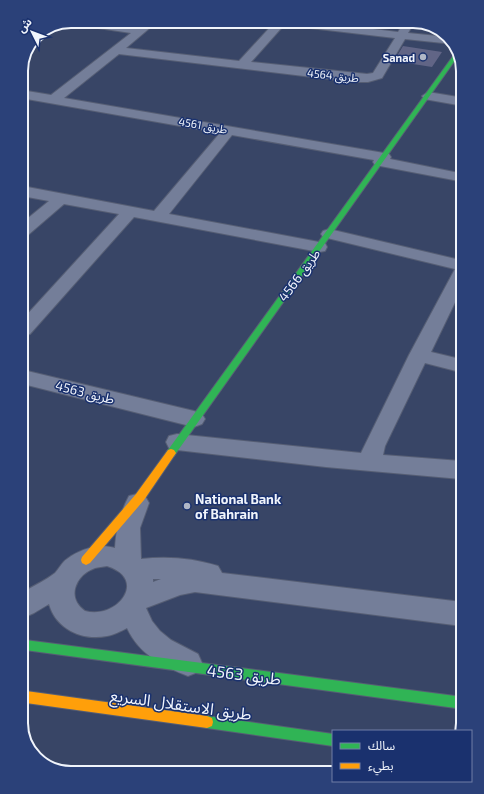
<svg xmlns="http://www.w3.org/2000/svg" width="484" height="794" font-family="'Exo 2','Noto Sans Arabic',sans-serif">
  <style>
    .building { fill: #616586 }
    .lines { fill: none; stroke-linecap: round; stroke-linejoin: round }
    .street-casing { stroke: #565e74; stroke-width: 2 }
    .fast-casing { stroke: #565e74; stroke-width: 2 }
    .slow-casing { stroke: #565e74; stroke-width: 2 }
    .street { fill: #747e99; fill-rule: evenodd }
    .fast { fill: #30b455; fill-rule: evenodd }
    .slow { fill: #ff9f0a; fill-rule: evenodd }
    .poi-dot { fill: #b0b7c7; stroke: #1a316e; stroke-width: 1.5 }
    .labels { text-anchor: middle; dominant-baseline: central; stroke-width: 3; stroke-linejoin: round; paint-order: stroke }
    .far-poi-label { font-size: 11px; font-weight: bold; fill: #f0f4fb; stroke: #1a316e; text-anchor: end }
    .far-street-label { font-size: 11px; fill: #f0f4fb; stroke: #1a316e }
    .street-label { font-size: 13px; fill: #f0f4fb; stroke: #1a316e }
    .poi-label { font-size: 13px; font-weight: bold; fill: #f0f4fb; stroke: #1a316e; text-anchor: start }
    .near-street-label { font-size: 16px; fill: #f0f4fb; stroke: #1a316e }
    .rim { fill: none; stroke: #f0f4fb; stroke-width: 2 }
  </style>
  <rect width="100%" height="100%" fill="#384566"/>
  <path class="building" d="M 403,46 L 442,52 L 432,67 L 394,61 Z"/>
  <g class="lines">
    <g class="street-casing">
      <path id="street" d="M 71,21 L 87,21 L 138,27 L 146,21 L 158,21 L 126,48 L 239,61 L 274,23 L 273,21 L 307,21 L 398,32 L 405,21 L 415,21 L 408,33 L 448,37 L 453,44 L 405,39 L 382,78 L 368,82 L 354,82 L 119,54 L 64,98 L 384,153 L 389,154 L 391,157 L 390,159 L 459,173 L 459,181 L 375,165 L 373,162 L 374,160 L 232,135 L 169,214 L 319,242 L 325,243 L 327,247 L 325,251 L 319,252 L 134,217 L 30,334 L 23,336 L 23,319 L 119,214 L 64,204 L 28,235 L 22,237 L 22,223 L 49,201 L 22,196 L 22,186 L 154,211 L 220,133 L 21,98 L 21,90 L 51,95 L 131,33 L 65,23 ZM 284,25 L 395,38 L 373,73 L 367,74 L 251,62 Z
        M 428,92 L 458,97 L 458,105 L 424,99 L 422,96 Z
        M 329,229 L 460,260 L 460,292 L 431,352 L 460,359 L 460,372 L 425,363 L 385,446 L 383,455 L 461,461 L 461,479 L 326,467 L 177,450 L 169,448 L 166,442 L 169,436 L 177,434 L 361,453 L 409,355 L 455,269 L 323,237 L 321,234 L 323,231 Z
        M 23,370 L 194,411 L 202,414 L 205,419 L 202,424 L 194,427 L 23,384 Z
        M 137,494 L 145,496 L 149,503 L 140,528 L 141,559 C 167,556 193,558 218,566 L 222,573 L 462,602 L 462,626 L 195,592 L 180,595 L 146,608 L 152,621 L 160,631 L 171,640 L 198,654 L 202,663 L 198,672 L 188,676 C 162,666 139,654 127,628 C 121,631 114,635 107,636 C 82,641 56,629 49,604 L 34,613 L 25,617 L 25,591 C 35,585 46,580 55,573 C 59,569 62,562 67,559 C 80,549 99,543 115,548 C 116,529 120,513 129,496 ZM 107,566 C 149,579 117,620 85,611 C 66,598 75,575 95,568 C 98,567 103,567 107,566 ZM 153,579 L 161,579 L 153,582 Z"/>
    </g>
    <g class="fast-casing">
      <path id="fast" d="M 456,52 L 458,52 L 458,56 L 174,456 L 168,456 L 166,453 L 168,450 Z
        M 25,640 L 463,697 L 463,709 L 25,650 Z
        M 207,716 L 333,734 L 333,746 L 207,728 L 202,726 L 201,722 L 202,718 Z"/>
    </g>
    <g class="slow-casing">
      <path id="slow" d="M 171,449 L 174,450 L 176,453 L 144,500 L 90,563 L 86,565 L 82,563 L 81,560 L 82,557 L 136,494 L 168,450 Z
        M 26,691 L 207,716 L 212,718 L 213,722 L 212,726 L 207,728 L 26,703 Z"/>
    </g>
    <use href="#street" class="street"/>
    <use href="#fast" class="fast"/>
    <use href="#slow" class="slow"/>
  </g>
  <g class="poi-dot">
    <circle cx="423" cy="57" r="4"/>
    <circle cx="187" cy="506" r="4"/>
  </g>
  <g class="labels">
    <g class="far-poi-label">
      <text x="415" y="57">Sanad</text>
    </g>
    <g class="far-street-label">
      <text transform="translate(333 75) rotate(6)">طريق 4564</text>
      <text transform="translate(203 125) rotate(10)">طريق 4561</text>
    </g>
    <g class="street-label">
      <text transform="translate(299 275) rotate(-54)">طريق 4566</text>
      <text transform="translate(85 392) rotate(14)">طريق 4563</text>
    </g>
    <g class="poi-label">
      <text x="195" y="499">National Bank<tspan x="195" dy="15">of Bahrain</tspan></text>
    </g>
    <g class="near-street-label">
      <text transform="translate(244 674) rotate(7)">طريق 4563</text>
      <text transform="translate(181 704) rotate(8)">طريق الاستقلال السريع</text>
    </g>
  </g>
  <path d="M0 0H484V794H0ZM71 28H413A43 43 0 0 1 456 71V723A43 43 0 0 1 413 766H71A43 43 0 0 1 28 723V71A43 43 0 0 1 71 28Z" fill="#2b4179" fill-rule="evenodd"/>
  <path class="rim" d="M71 28H413A43 43 0 0 1 456 71V723A43 43 0 0 1 413 766H71A43 43 0 0 1 28 723V71A43 43 0 0 1 71 28Z"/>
  <rect x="332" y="730" width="140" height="52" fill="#1a316e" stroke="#707fa6"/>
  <rect x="340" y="743" width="20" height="6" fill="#30b455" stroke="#707fa6"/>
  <text x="368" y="750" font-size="12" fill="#f0f4fb">سالك</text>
  <rect x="340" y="763" width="20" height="6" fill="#ff9f0a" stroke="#707fa6"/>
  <text x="368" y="770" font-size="12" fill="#f0f4fb">بطيء</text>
  <g transform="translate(32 32) rotate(312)" stroke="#1a316e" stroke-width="3" paint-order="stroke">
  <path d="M0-3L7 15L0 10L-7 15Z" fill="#f0f4fb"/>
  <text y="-6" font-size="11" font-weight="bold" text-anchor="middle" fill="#f0f4fb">ش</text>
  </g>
</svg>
